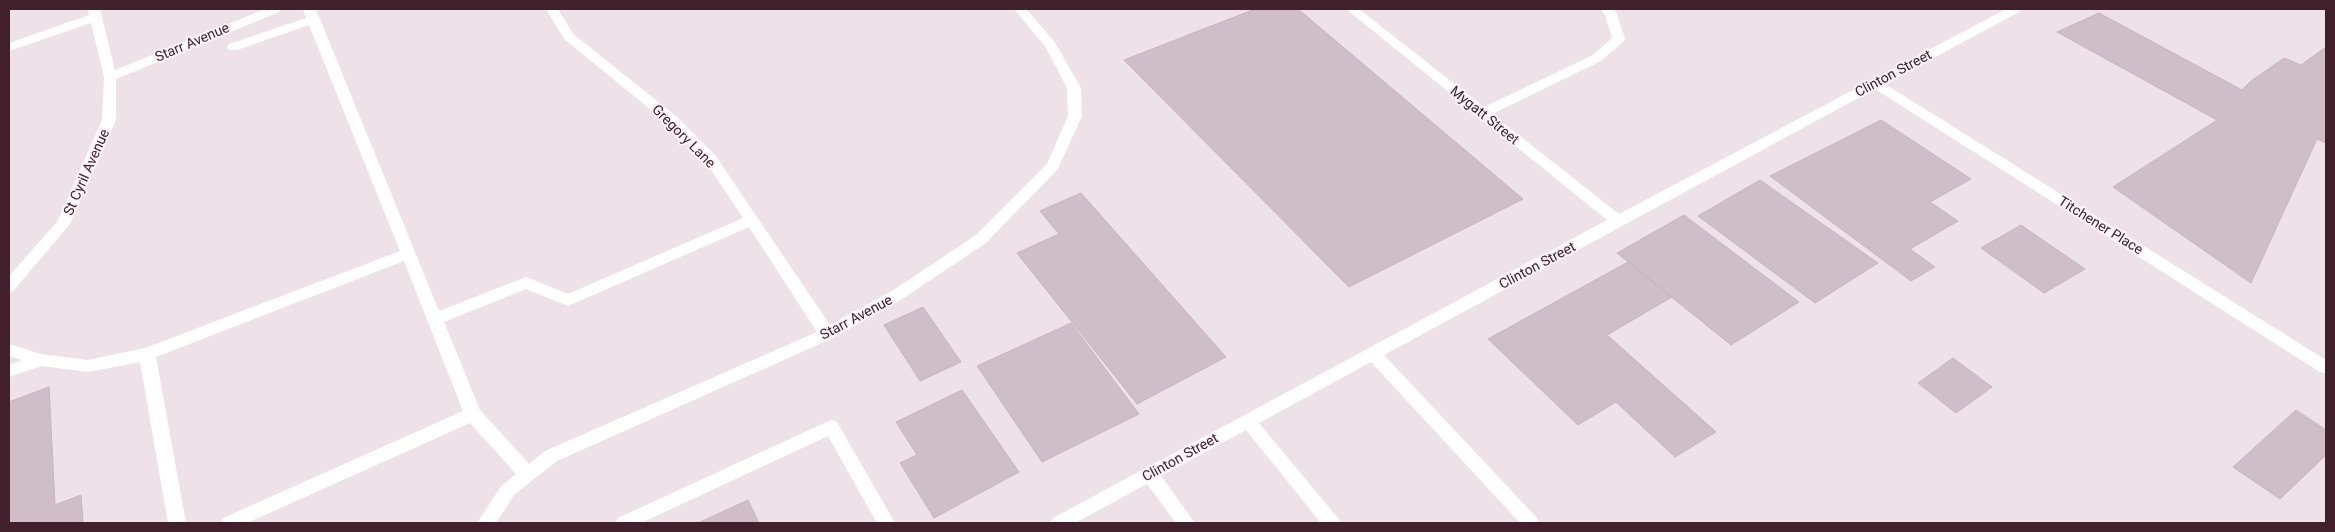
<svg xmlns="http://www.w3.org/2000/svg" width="2335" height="532" font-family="Roboto,sans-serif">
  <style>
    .building { fill: #cfbec7; stroke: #c8b4be }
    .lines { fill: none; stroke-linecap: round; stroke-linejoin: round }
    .minor { fill: #fff; fill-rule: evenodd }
    .labels { text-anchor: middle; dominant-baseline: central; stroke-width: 4; stroke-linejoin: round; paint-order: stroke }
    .street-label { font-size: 14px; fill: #41202c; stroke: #faf3f7 }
  </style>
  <rect width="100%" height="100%" fill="#eee2e8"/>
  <path class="building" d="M 1255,9 L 1298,9 L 1523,199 L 1349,287 L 1124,60 Z
    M 2099,13 L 2242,90 L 2251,81 L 2284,58 L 2301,65 L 2326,47 L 2326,143 L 2317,139 L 2251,283 L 2113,187 L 2217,120 L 2057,32 Z
    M 1881,120 L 1971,179 L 1930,202 L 1958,221 L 1910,249 L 1935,267 L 1911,281 L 1770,176 Z
    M 1760,180 L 1878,263 L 1815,303 L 1698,216 Z
    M 1081,193 L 1226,357 L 1137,404 L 1017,253 L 1059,234 L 1040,211 Z
    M 1684,215 L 1799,302 L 1731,345 L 1617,253 Z
    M 2021,225 L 2085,269 L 2044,293 L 1981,248 Z
    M 1628,262 L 1672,297 L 1607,335 L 1716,432 L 1675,457 L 1616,402 L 1578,425 L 1488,339 Z
    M 923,307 L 961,362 L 920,381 L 884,325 Z
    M 1071,323 L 1139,414 L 1042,462 L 977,366 Z
    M 1953,358 L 1992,387 L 1956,413 L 1918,383 Z
    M 49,387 L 55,505 L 81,495 L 83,523 L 9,523 L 9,402 Z
    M 962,390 L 1019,472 L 934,518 L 900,463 L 917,455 L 896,422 Z
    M 2296,410 L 2326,430 L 2326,455 L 2280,499 L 2233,467 Z
    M 748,500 L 759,523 L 698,523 Z"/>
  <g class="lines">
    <path class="minor" d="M 88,9 L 100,9 L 115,70 L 265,9 L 281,9 L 279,12 L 116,79 L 116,120 L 70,224 L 14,290 L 9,292 L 9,276 L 57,222 L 102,120 L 104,77 L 91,23 L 9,51 L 9,43 L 89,15 Z
      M 303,9 L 315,9 L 320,19 L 439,311 L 526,277 L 568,294 L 743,218 L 705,161 L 667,123 L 564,39 L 546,9 L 558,9 L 573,34 L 677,117 L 715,155 L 830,325 L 892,291 L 976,235 L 1047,164 L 1068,116 L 1067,88 L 1045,46 L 1014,9 L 1026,9 L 1054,41 L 1081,88 L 1082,116 L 1058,169 L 986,243 L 902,299 L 833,338 L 557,461 L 514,495 L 496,523 L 477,523 L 502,485 L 516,474 L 470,423 L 247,523 L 220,523 L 223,518 L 463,411 L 404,261 L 156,357 L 186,523 L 168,523 L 140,362 L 88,372 L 41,366 L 9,377 L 9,365 L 22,360 L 9,356 L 9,344 L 41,354 L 88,360 L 145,348 L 400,251 L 309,25 L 237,50 L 229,50 L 227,47 L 229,44 L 306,18 ZM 749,227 L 817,332 L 545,451 L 529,464 L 480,410 L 444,322 L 526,289 L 568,306 Z
      M 1346,9 L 1359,9 L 1484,107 L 1593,55 L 1612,38 L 1605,15 L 1600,9 L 1613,9 L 1617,14 L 1625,39 L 1623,42 L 1601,61 L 1492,114 L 1619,214 L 2006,9 L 2021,9 L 2019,12 L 1885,84 L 2326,360 L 2326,374 L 2320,372 L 1875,89 L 1384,355 L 1537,518 L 1540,523 L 1520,523 L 1371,362 L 1259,423 L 1338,518 L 1341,523 L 1321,523 L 1246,430 L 1161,476 L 1195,523 L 1176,523 L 1147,484 L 1075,523 L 1050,523 L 1053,518 L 1607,220 Z
      M 831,420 L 837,422 L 895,523 L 877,523 L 828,436 L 641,523 L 615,523 L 618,518 Z"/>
  </g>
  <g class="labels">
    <g class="street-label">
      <text transform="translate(192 42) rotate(-23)">Starr Avenue</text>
      <text transform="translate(1893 73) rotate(-28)">Clinton Street</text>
      <text transform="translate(1485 115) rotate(39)">Mygatt Street</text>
      <text transform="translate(684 136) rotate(45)">Gregory Lane</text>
      <text transform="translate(86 172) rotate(-66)">St Cyril Avenue</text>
      <text transform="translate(2101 225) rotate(32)">Titchener Place</text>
      <text transform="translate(1537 265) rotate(-28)">Clinton Street</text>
      <text transform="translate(856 317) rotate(-28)">Starr Avenue</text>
      <text transform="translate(1180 457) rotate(-29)">Clinton Street</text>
    </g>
  </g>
  <rect width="2335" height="532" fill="none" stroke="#41202c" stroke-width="20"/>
</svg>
